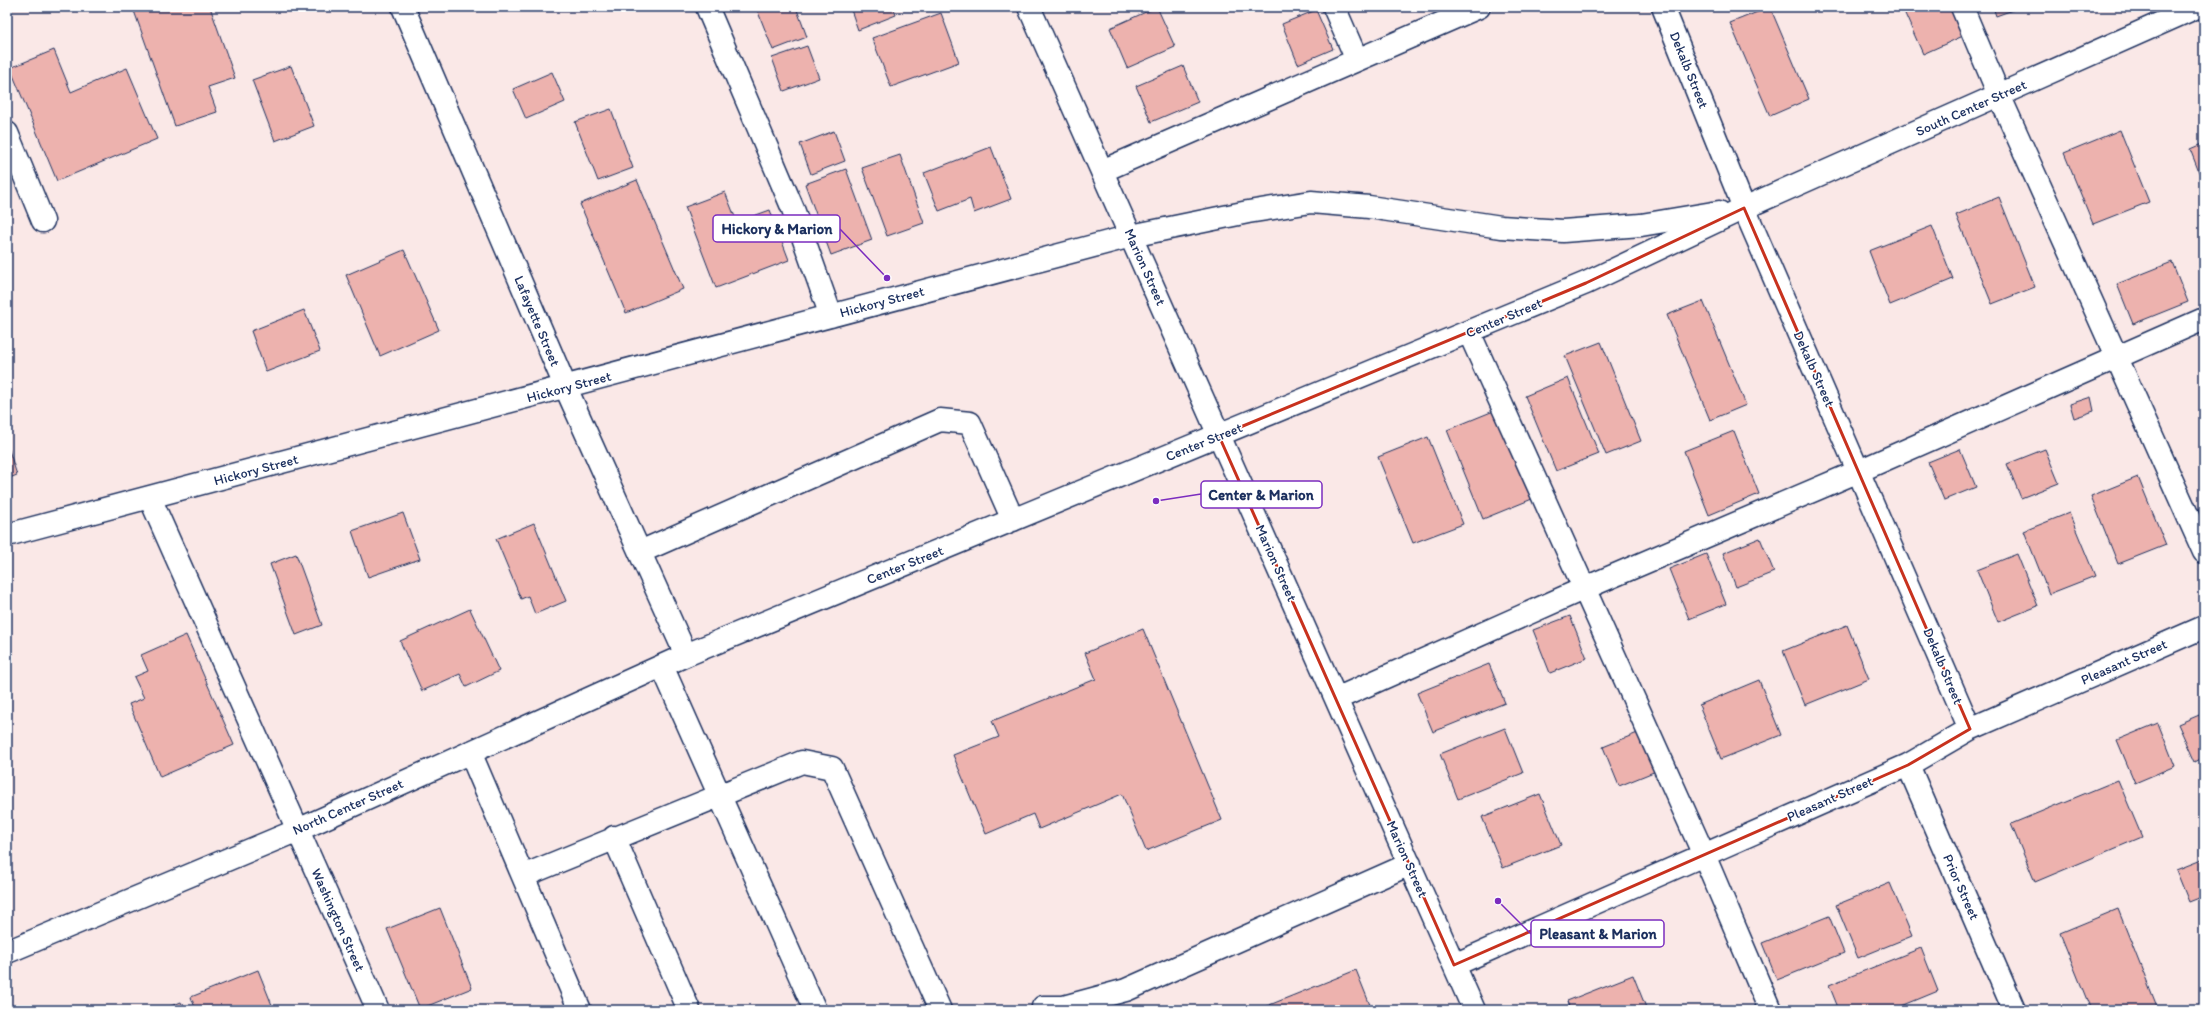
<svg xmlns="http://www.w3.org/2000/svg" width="2211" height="1017" font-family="Itim,sans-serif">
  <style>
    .building { fill: #edb2ae; stroke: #1b2f5e }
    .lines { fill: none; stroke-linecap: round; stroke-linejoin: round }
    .minor-casing { stroke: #1b2f5e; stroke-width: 25 }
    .minor { stroke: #fff; stroke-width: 22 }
    .marked { fill: none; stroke: #c8321e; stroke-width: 3; stroke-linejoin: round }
    .labels { text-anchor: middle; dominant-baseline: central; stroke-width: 3; stroke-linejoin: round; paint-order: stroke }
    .street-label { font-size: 14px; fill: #1b2f5e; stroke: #fff }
    .leader { fill: none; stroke: #7b2cbf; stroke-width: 1.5 }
    .callout-dot { fill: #7b2cbf; stroke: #fff; stroke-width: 1.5 }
    .callout { fill: #fff; stroke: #7b2cbf; stroke-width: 1.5 }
    .callout-label { font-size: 15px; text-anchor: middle; font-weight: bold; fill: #1b2f5e }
  </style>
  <rect width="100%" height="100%" fill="#fae8e7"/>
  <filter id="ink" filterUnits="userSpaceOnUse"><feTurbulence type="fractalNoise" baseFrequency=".025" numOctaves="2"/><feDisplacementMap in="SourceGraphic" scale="8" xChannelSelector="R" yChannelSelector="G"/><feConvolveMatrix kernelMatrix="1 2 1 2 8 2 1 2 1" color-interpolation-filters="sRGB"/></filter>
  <g filter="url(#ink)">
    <path class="building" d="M 137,7 L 210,7 L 235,78 L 208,87 L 217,112 L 175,126 L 133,8 Z
      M 756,7 L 796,7 L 807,37 L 773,50 Z
      M 850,7 L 893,7 L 896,15 L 858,30 Z
      M 1157,7 L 1175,47 L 1127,68 L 1110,28 Z
      M 1770,7 L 1809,99 L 1770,116 L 1730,23 Z
      M 1902,7 L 1950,7 L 1963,36 L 1923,54 Z
      M 1993,7 L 2021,7 L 1996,16 Z
      M 1316,10 L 1333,49 L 1298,64 L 1282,24 Z
      M 941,13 L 959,62 L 891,87 L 872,38 Z
      M 807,46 L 819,78 L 784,91 L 772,58 Z
      M 54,50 L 71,92 L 127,68 L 157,139 L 57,181 L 10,68 Z
      M 291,66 L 314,126 L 275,141 L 252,80 Z
      M 1183,66 L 1198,102 L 1151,122 L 1136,86 Z
      M 552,72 L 565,102 L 526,119 L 513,89 Z
      M 611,109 L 633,168 L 598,181 L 575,122 Z
      M 2120,130 L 2149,202 L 2093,224 L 2064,153 Z
      M 834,131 L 845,161 L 811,174 L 800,144 Z
      M 2204,143 L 2204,185 L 2190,149 Z
      M 991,147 L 1011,199 L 974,213 L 970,199 L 939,211 L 924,173 Z
      M 900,155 L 924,223 L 887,236 L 862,168 Z
      M 846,169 L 872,240 L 831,255 L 805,184 Z
      M 637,180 L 683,289 L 626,313 L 580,204 Z
      M 725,192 L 737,222 L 770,210 L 789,260 L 716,288 L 685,207 Z
      M 1999,197 L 2035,287 L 1992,304 L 1956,215 Z
      M 1932,226 L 1953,279 L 1890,305 L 1869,251 Z
      M 404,250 L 439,330 L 380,356 L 346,275 Z
      M 2172,262 L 2188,302 L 2133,324 L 2117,284 Z
      M 1703,301 L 1746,405 L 1710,420 L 1667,315 Z
      M 304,310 L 320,351 L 266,372 L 251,331 Z
      M 1601,342 L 1641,441 L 1606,455 L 1565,356 Z
      M 1568,378 L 1599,454 L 1556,471 L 1525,396 Z
      M 2091,397 L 2094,411 L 2074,418 L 2070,404 Z
      M 1496,410 L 1532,499 L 1483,519 L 1447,430 Z
      M 1734,431 L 1759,494 L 1709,515 L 1684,451 Z
      M 1428,437 L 1463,524 L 1413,543 L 1378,457 Z
      M 7,444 L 17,475 L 7,479 Z
      M 1960,449 L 1976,487 L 1944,500 L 1928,462 Z
      M 2045,449 L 2059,483 L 2021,498 L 2007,464 Z
      M 2138,477 L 2166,545 L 2118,564 L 2091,496 Z
      M 403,513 L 420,559 L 368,577 L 352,531 Z
      M 2069,513 L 2095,576 L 2049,594 L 2024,531 Z
      M 534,523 L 566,601 L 535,614 L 528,596 L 521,599 L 496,539 Z
      M 1760,538 L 1774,572 L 1736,587 L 1723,553 Z
      M 296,554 L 322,625 L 296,635 L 270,564 Z
      M 1706,554 L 1726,604 L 1689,619 L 1669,569 Z
      M 2017,554 L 2038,606 L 1998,622 L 1977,570 Z
      M 470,609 L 499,671 L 466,687 L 460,674 L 422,691 L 400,641 Z
      M 1570,616 L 1587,658 L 1550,673 L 1533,630 Z
      M 1847,625 L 1869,679 L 1805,705 L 1783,651 Z
      M 1143,629 L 1222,820 L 1146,851 L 1122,794 L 1039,829 L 1033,814 L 986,834 L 953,755 L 999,737 L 992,721 L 1096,679 L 1085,653 Z
      M 186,635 L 234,745 L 160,777 L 129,704 L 144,698 L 134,677 L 148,671 L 141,655 Z
      M 1489,664 L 1505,703 L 1433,732 L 1417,693 Z
      M 1759,680 L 1781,735 L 1721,759 L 1699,705 Z
      M 2204,713 L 2204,757 L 2195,762 L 2178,724 Z
      M 2158,723 L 2175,766 L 2135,783 L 2117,740 Z
      M 1505,728 L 1523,773 L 1458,799 L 1440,754 Z
      M 1640,732 L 1656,771 L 1619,786 L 1603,747 Z
      M 2118,780 L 2142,837 L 2035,882 L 2011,824 Z
      M 1540,794 L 1561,845 L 1503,868 L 1482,817 Z
      M 2204,859 L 2204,896 L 2189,902 L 2176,870 Z
      M 1890,883 L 1912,936 L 1858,958 L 1836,905 Z
      M 440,908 L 472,988 L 420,1009 L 387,929 Z
      M 2118,909 L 2158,1010 L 2091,1010 L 2060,933 Z
      M 1829,916 L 1844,953 L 1777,980 L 1762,943 Z
      M 1921,948 L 1938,991 L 1892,1010 L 1839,1010 L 1829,985 Z
      M 258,970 L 274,1010 L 196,1010 L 191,997 Z
      M 1356,970 L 1372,1010 L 1263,1010 L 1262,1008 Z
      M 1633,975 L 1647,1010 L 1570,1010 L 1567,1001 Z
      M 181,1002 L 185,1010 L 161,1010 Z"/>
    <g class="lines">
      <g class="minor-casing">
        <path id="minor" d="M 403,7 L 566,388 L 686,655
          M 707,7 L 793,209 L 831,316
          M 1029,7 L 1474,1010
          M 1334,7 L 1357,60
          M 1663,7 L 1744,208 L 1970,729
          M 1962,7 L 1999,95 L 2204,552
          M 7,133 L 43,221
          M 1102,171 L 1479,7
          M 1469,332 L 1704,855 L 1770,1010
          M 150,498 L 378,1010
          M 7,535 L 1131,236 L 1248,212 L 1311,202 L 1369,207 L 1501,227 L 1563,231 L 1641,225 L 1719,212
          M 640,552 L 940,420 L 970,423 L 1013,520
          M 662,666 L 815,1010
          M 1336,699 L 1585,588 L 1859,471 L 2204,319
          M 470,752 L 580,1010
          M 1908,765 L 2014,1010
          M 614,837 L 689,1010
          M 523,876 L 802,762 L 832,768 L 940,1010
          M 7,952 L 298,830 L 686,655 L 1586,283 L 1744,208 L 2197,7
          M 1454,965 L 1908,765 L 1970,729 L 2204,627
          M 1043,1007 L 1063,1007 L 1126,990 L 1410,864"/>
      </g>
      <use href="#minor" class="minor"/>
    </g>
  </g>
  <path class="marked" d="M 1744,208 L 1970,729 L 1908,765 L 1454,965 L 1219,436 L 1586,283 Z"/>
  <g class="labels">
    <g class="street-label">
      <text transform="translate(1689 70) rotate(68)">Dekalb Street</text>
      <text transform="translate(1971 108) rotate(-24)">South Center Street</text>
      <text transform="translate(1145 267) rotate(66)">Marion Street</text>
      <text transform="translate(882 302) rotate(-15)">Hickory Street</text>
      <text transform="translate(1504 318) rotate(-23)">Center Street</text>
      <text transform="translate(537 321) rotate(67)">Lafayette Street</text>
      <text transform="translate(1814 369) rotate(66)">Dekalb Street</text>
      <text transform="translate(569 387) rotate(-15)">Hickory Street</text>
      <text transform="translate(1204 442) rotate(-22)">Center Street</text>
      <text transform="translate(256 470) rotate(-15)">Hickory Street</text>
      <text transform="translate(1276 563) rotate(66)">Marion Street</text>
      <text transform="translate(905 565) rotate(-22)">Center Street</text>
      <text transform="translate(2124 662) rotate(-24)">Pleasant Street</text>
      <text transform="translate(1943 666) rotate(67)">Dekalb Street</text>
      <text transform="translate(1830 799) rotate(-24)">Pleasant Street</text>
      <text transform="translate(348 807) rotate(-24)">North Center Street</text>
      <text transform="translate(1407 859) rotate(66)">Marion Street</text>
      <text transform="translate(1961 887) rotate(66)">Prior Street</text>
      <text transform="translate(338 920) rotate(66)">Washington Street</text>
    </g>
  </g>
  <path class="leader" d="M887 278L840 229M1156 501L1201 494M1498 901L1531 934"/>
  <g class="callout-dot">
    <circle cx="887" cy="278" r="4"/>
    <circle cx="1156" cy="501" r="4"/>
    <circle cx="1498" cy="901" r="4"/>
  </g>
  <g class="callout">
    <rect x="713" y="215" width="127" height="27" rx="4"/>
    <rect x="1201" y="481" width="121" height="27" rx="4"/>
    <rect x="1531" y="920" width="133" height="27" rx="4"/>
  </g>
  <g class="callout-label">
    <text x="777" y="234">Hickory &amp; Marion</text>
    <text x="1261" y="500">Center &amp; Marion</text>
    <text x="1598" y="939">Pleasant &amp; Marion</text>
  </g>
  <rect width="2211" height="1017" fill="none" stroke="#fff" stroke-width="24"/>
  <rect x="12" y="12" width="2187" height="993" fill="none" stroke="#1b2f5e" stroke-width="1.5" filter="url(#ink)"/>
</svg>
